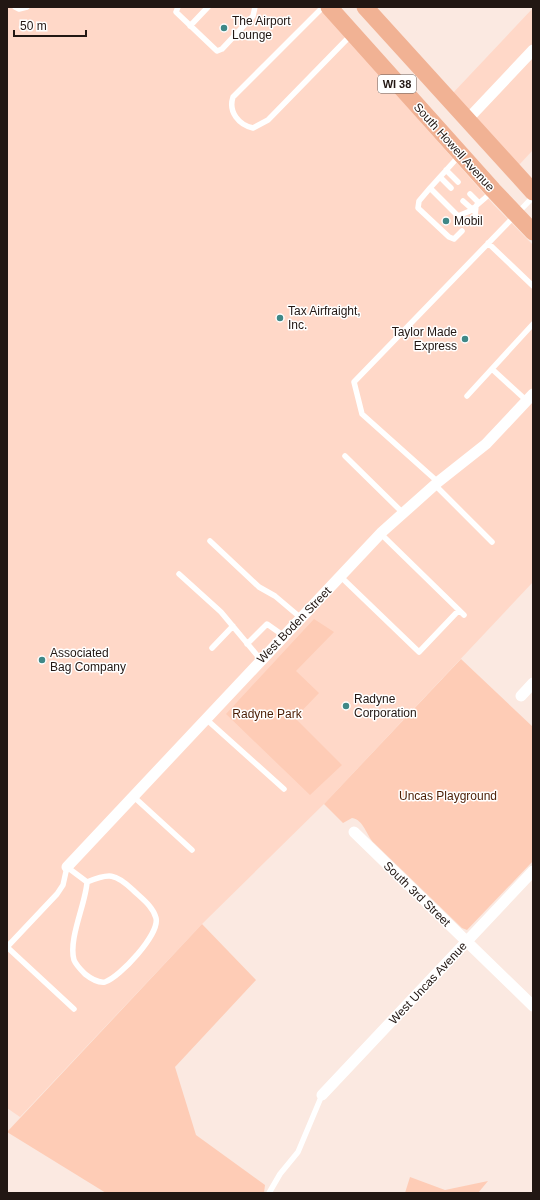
<svg xmlns="http://www.w3.org/2000/svg" width="540" height="1200" font-family="Helvetica,sans-serif">
  <style>
    .built { fill: #ffd8c8 }
    .green { fill: #feccb6 }
    .lines { fill: none; stroke-linecap: round; stroke-linejoin: round }
    .service { stroke: #fff; stroke-width: 5.5 }
    .minor { stroke: #fff; stroke-width: 11 }
    .primary { stroke: #f1b294; stroke-width: 17 }
    .poi-dot { fill: #3f8887; stroke: #fff; stroke-width: 1.5 }
    .labels { text-anchor: middle; dominant-baseline: central; stroke-width: 3; stroke-linejoin: round; paint-order: stroke }
    .shield { fill: #fff; stroke: #645d5a; stroke-width: 1 }
    .shield-label { font-size: 11px; font-weight: bold; fill: #221713 }
    .poi-label { font-size: 12px; fill: #221713; stroke: #fff; text-anchor: start }
    .street-label { font-size: 12px; fill: #221713; stroke: #fff }
    .park-label { font-size: 12px; fill: #4b1d04; stroke: #fff }
  </style>
  <rect width="100%" height="100%" fill="#fbe9e1"/>
  <path class="built" d="M 7,7 L 319,7 L 493,204 L 533,245 L 533,582 L 324,804 L 202,924 L 20,1117 L 7,1108 Z
    M 533,8 L 533,150 L 518,166 L 452,94 Z"/>
  <path class="green" d="M 314,619 L 334,632 L 296,671 L 319,693 L 295,718 L 342,765 L 310,795 L 226,714 Z
    M 461,659 L 533,727 L 533,861 L 467,930 L 462,928 L 374,843 C 366,835 364,820 352,818 L 343,823 L 324,804 Z
    M 202,924 L 256,980 L 175,1067 L 196,1135 L 265,1185 L 264,1193 L 106,1193 L 7,1132 Z
    M 410,1177 L 445,1190 L 488,1181 L 478,1193 L 405,1193 Z"/>
  <g class="lines">
    <path class="service" d="M 15,7 L 19,9 L 27,7
      M 178,7 L 176,12 L 217,51 L 222,49 L 253,16 L 255,7
      M 323,7 L 233,97 C 228,112 239,125 253,128 L 268,120 L 351,35
      M 190,26 L 208,7
      M 459,156 L 430,188 L 458,216 L 470,211 L 492,192
      M 446,170 L 458,182
      M 440,177 L 451,188
      M 430,188 L 419,201 L 418,208 L 449,237 L 454,239 L 462,231
      M 470,194 L 479,203
      M 463,201 L 472,209
      M 472,220 L 475,216 L 476,206
      M 488,243 L 533,286
      M 492,369 L 527,401
      M 467,396 L 533,324
      M 345,456 L 403,513
      M 438,482 L 362,414 L 354,382 L 533,197
      M 435,485 L 492,542
      M 381,534 L 464,615
      M 210,541 L 259,587 L 275,596 L 301,618
      M 179,574 L 221,612 L 261,660
      M 340,576 L 419,652 L 459,610
      M 247,644 L 267,624 L 284,636
      M 212,648 L 233,626
      M 206,719 L 284,789
      M 134,797 L 192,850
      M 7,947 L 57,894 L 63,885 L 67,867 L 87,882 C 86,903 68,939 74,960 C 76,965 81,970 85,974 C 90,978 98,983 105,982 C 120,977 160,934 156,918 C 153,906 141,898 133,890 C 115,873 109,873 87,882
      M 7,947 L 74,1009
      M 269,1193 L 280,1174 L 298,1152 L 322,1095"/>
    <path class="minor" d="M 467,120 L 533,50
      M 521,696 L 533,683
      M 354,832 L 533,1006
      M 67,867 L 382,532 L 438,482 L 486,444 L 533,394
      M 322,1095 L 533,871"/>
    <path class="primary" d="M 329,7 L 493,190 L 533,232
      M 365,7 L 533,192"/>
  </g>
  <g class="poi-dot">
    <circle cx="224" cy="28" r="4"/>
    <circle cx="446" cy="221" r="4"/>
    <circle cx="280" cy="318" r="4"/>
    <circle cx="465" cy="339" r="4"/>
    <circle cx="42" cy="660" r="4"/>
    <circle cx="346" cy="706" r="4"/>
  </g>
  <g class="labels">
    <rect class="shield" x="378" y="75" width="38" height="18" rx="3"/>
    <g class="shield-label">
      <text x="397" y="84">WI 38</text>
    </g>
    <g class="poi-label">
      <text x="232" y="21">The Airport<tspan x="232" dy="14">Lounge</tspan></text>
      <text x="454" y="221">Mobil</text>
      <text x="288" y="311">Tax Airfraight,<tspan x="288" dy="14">Inc.</tspan></text>
      <text x="457" y="332" text-anchor="end">Taylor Made<tspan x="457" dy="14">Express</tspan></text>
      <text x="50" y="653">Associated<tspan x="50" dy="14">Bag Company</tspan></text>
      <text x="354" y="699">Radyne<tspan x="354" dy="14">Corporation</tspan></text>
    </g>
    <g class="street-label">
      <text transform="translate(454 147) rotate(48)">South Howell Avenue</text>
      <text transform="translate(294 625) rotate(-46)">West Boden Street</text>
      <text transform="translate(417 894) rotate(44)">South 3rd Street</text>
      <text transform="translate(428 983) rotate(-47)">West Uncas Avenue</text>
    </g>
    <g class="park-label">
      <text x="267" y="714">Radyne Park</text>
      <text x="448" y="796">Uncas Playground</text>
    </g>
  </g>
  <rect width="540" height="1200" fill="none" stroke="#221713" stroke-width="16"/>
  <path d="M14 30v6h72v-6" fill="none" stroke="#221713" stroke-width="2"/>
  <text x="20" y="30" font-size="12" fill="#221713" stroke="#ffffff" stroke-width="3" paint-order="stroke">50 m</text>
</svg>
